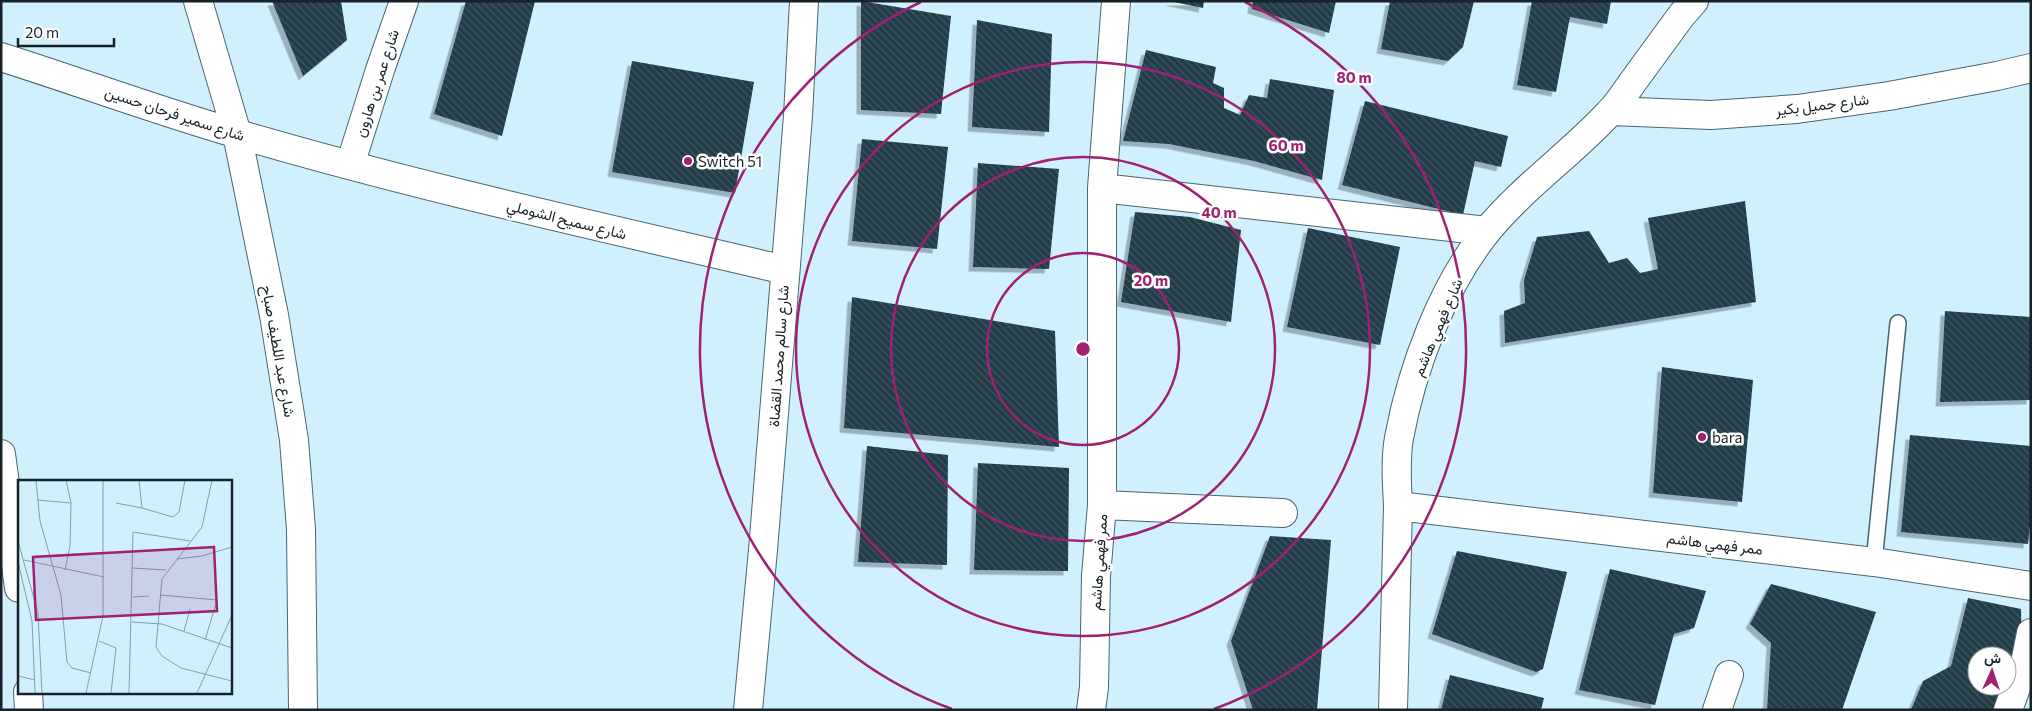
<svg xmlns="http://www.w3.org/2000/svg" width="2032" height="711" font-family="Commissioner,Vazirmatn,sans-serif">
  <style>
    .building { fill: url(#building-back-hatch); filter: url(#shadow) }
    .lines { fill: none; stroke-linecap: round; stroke-linejoin: round }
    .service-casing { stroke: #496570; stroke-width: 18 }
    .minor-casing { stroke: #496570; stroke-width: 30 }
    .tertiary-casing { stroke: #496570; stroke-width: 30 }
    .trunk-casing { stroke: #496570; stroke-width: 30 }
    .service { stroke: #fff; stroke-width: 15 }
    .minor { stroke: #fff; stroke-width: 28 }
    .tertiary { stroke: #fff; stroke-width: 28 }
    .trunk { stroke: #fff; stroke-width: 28 }
    .ring { fill: none; stroke: #a02071; stroke-width: 2.5 }
    .poi-dot { fill: #a02071; stroke: #fff; stroke-width: 2 }
    .labels { text-anchor: middle; dominant-baseline: central; stroke-width: 5; stroke-linejoin: round; paint-order: stroke }
    .street-label { font-size: 15px; fill: #172328; stroke: #fff }
    .poi-label { font-size: 15px; fill: #172328; stroke: #fff; text-anchor: start }
    .inset-road { fill: none; stroke: #879ea8; stroke-width: 1 }
    .view { fill: #a02071; fill-opacity: 0.15; stroke: #a02071; stroke-width: 2.5 }
    .inset-edge { fill: none; stroke: #172328; stroke-width: 2.5 }
    .centre { fill: #a02071; stroke: #fff; stroke-width: 2.5 }
    .ring-label { font-size: 15px; text-anchor: middle; font-weight: bold; fill: #a02071; stroke: #fff; stroke-width: 5; stroke-linejoin: round; paint-order: stroke }
  </style>
  <defs>
    <pattern id="building-back-hatch" width="6" height="6" patternUnits="userSpaceOnUse" patternTransform="scale(1.25)"><rect width="6" height="6" fill="#223d47"/><path d="M-1 5l2 2M0 0l6 6M5-1l2 2" fill="none" stroke="#40575f"/></pattern>
    <filter id="shadow"><feDropShadow dx="-4.5" dy="4.5" stdDeviation="0" flood-color="#0004"/></filter>
  </defs>
  <rect width="100%" height="100%" fill="#d1f0fe"/>
  <path class="building" d="M 272,1 L 341,1 L 347,40 L 303,76 Z
    M 466,1 L 535,1 L 502,136 L 434,114 Z
    M 861,1 L 951,16 L 941,114 L 861,110 Z
    M 1169,1 L 1204,1 L 1203,8 Z
    M 1253,1 L 1336,1 L 1329,33 L 1252,9 Z
    M 1390,1 L 1474,1 L 1463,47 L 1448,61 L 1381,49 Z
    M 1532,1 L 1611,1 L 1607,24 L 1570,17 L 1556,92 L 1517,85 Z
    M 977,20 L 1052,34 L 1049,132 L 972,127 Z
    M 1146,50 L 1216,67 L 1213,83 L 1224,88 L 1224,108 L 1240,115 L 1249,95 L 1267,98 L 1270,79 L 1334,90 L 1322,180 L 1254,161 L 1169,144 L 1123,141 Z
    M 632,61 L 754,82 L 735,193 L 612,172 Z
    M 1365,101 L 1508,136 L 1501,167 L 1475,161 L 1463,215 L 1342,185 Z
    M 862,139 L 948,147 L 937,249 L 852,241 Z
    M 978,163 L 1059,169 L 1049,269 L 973,267 Z
    M 1745,201 L 1756,302 L 1505,343 L 1504,311 L 1525,303 L 1524,280 L 1537,237 L 1589,231 L 1609,263 L 1627,258 L 1640,273 L 1658,269 L 1648,218 Z
    M 1135,212 L 1190,217 L 1241,230 L 1231,322 L 1121,302 Z
    M 1308,228 L 1400,247 L 1380,345 L 1287,327 Z
    M 852,297 L 1055,331 L 1059,447 L 844,428 Z
    M 1945,311 L 2031,317 L 2031,400 L 1940,402 Z
    M 1662,367 L 1753,380 L 1742,502 L 1653,493 Z
    M 1910,435 L 2031,446 L 2031,517 L 2028,544 L 1901,532 Z
    M 867,446 L 948,455 L 947,565 L 858,562 Z
    M 978,463 L 1069,468 L 1068,571 L 974,570 Z
    M 1270,536 L 1331,540 L 1317,710 L 1253,710 L 1231,641 Z
    M 1457,551 L 1567,572 L 1543,669 L 1536,672 L 1432,634 Z
    M 1610,569 L 1706,591 L 1694,628 L 1674,634 L 1655,705 L 1579,690 Z
    M 1771,584 L 1876,612 L 1842,710 L 1767,710 L 1771,643 L 1750,624 Z
    M 1968,598 L 2021,609 L 2022,654 L 2007,679 L 2007,656 L 1977,656 L 1977,686 L 2007,686 L 2000,710 L 1911,710 L 1923,681 L 1951,666 Z
    M 1450,675 L 1544,698 L 1541,710 L 1441,710 Z"/>
  <g class="lines">
    <g class="service-casing">
      <path id="service" d="M 1874,562 L 1898,323"/>
    </g>
    <g class="minor-casing">
      <path id="minor" d="M 198,1 L 237,134 L 274,315 L 294,440 L 301,529 L 303,710
        M 1,57 C 80,82 158,111 238,134 C 418,187 602,227 785,270
        M 1611,111 L 1711,115 L 1797,109 L 1889,96 L 1997,76 L 2031,68
        M 350,165 L 380,70 L 404,1
        M 1102,188 L 1487,231
        M 1102,505 L 1283,513
        M 1398,506 L 1874,562 L 2031,586
        M 1091,710 L 1094,687 L 1096,576 L 1102,505 L 1102,188 L 1116,1
        M 1393,710 L 1398,506 C 1397,484 1395,460 1399,438 C 1412,368 1442,287 1487,231 C 1523,187 1571,154 1609,113 C 1618,104 1625,93 1632,83 C 1649,60 1665,38 1681,16 L 1694,1
        M 1717,710 L 1729,675
        M 2008,710 L 2025,663 L 2031,633"/>
    </g>
    <g class="tertiary-casing">
      <path id="tertiary" d="M 748,710 L 763,550 L 798,116 L 804,1"/>
    </g>
    <g class="trunk-casing">
      <path id="trunk" d="M 1,454 L 19,588
        M 28,692 L 29,710"/>
    </g>
    <use href="#service" class="service"/>
    <use href="#minor" class="minor"/>
    <use href="#tertiary" class="tertiary"/>
    <use href="#trunk" class="trunk"/>
  </g>
  <g class="ring">
    <circle cx="1083" cy="349" r="96"/>
    <circle cx="1083" cy="349" r="192"/>
    <circle cx="1083" cy="349" r="287"/>
    <path d="M952 709A383 383 0 0 1 921 2M1245 2A383 383 0 0 1 1214 709"/>
  </g>
  <g class="poi-dot">
    <circle cx="688" cy="161" r="5"/>
    <circle cx="1702" cy="437" r="5"/>
  </g>
  <g class="labels">
    <g class="street-label">
      <text transform="translate(376 83) rotate(-72)">شارع عمر بن هارون</text>
      <text transform="translate(1822 104) rotate(-7)">شارع جميل بكير</text>
      <text transform="translate(175 113) rotate(18)">شارع سمير فرحان حسين</text>
      <text transform="translate(567 219) rotate(14)">شارع سميح الشوملي</text>
      <text transform="translate(1437 327) rotate(-67)">شارع فهمي هاشم</text>
      <text transform="translate(279 351) rotate(80)">شارع عبد اللطيف صباح</text>
      <text transform="translate(778 356) rotate(-86)">شارع سالم محمد القضاة</text>
      <text transform="translate(1715 543) rotate(7)">ممر فهمي هاشم</text>
      <text transform="translate(1098 562) rotate(-86)">ممر فهمي هاشم</text>
    </g>
    <g class="poi-label">
      <text x="698" y="161">Switch 51</text>
      <text x="1712" y="437">bara</text>
    </g>
  </g>
  <g transform="translate(18 480)">
    <rect width="214" height="214" fill="#d1f0fe"/>
    <path class="inset-road" d="M 18,0 L 22,41 L 43,115 L 49,182 L 54,188 L 73,193M 48,0 L 53,23M 121,0 L 124,28 L 155,37 L 161,32 L 167,0M 194,0 L 184,47 L 144,99 L 138,167 L 144,176 L 163,188 L 214,201M 19,20 L 53,23 L 52,66 L 47,90M 98,23 L 124,28M 0,61 L 20,133 L 24,213M 159,79 L 184,76 L 214,67M 6,80 L 86,97M 0,82 L 14,141 L 17,213M 114,88 L 148,90M 142,115 L 199,120 L 187,160M 115,117 L 131,116M 114,142 L 144,144 L 214,168M 166,151 L 172,129M 81,161 L 98,168 L 93,213M 0,196 L 17,200M 68,213 L 85,136 L 85,0M 111,213 L 115,52 L 172,61M 179,213 L 214,135"/>
    <path class="view" d="M 196,67 L 199,131 L 18,140 L 15,77 Z"/>
    <rect width="214" height="214" class="inset-edge"/>
  </g>
  <circle cx="1083" cy="349" r="8" class="centre"/>
  <g class="ring-label">
    <text x="1354" y="83">80 m</text>
    <text x="1286" y="151">60 m</text>
    <text x="1219" y="218">40 m</text>
    <text x="1151" y="286">20 m</text>
  </g>
  <rect width="2032" height="711" fill="none" stroke="#172328" stroke-width="5"/>
  <g transform="translate(1992 671) rotate(3)"><circle r="24" fill="#ffffff" stroke="#a2a7a9"/>
  <path d="M0-4L9 19L0 12L-9 19Z" fill="#a02071"/>
  <text y="-8" font-size="14" font-weight="bold" text-anchor="middle" fill="#172328">ش</text>
  </g>
  <path d="M18 38v8h96v-8" fill="none" stroke="#172328" stroke-width="2.5"/>
  <text x="25" y="38" font-size="15" fill="#172328" stroke="#ffffff" stroke-width="4" paint-order="stroke">20 m</text>
</svg>
